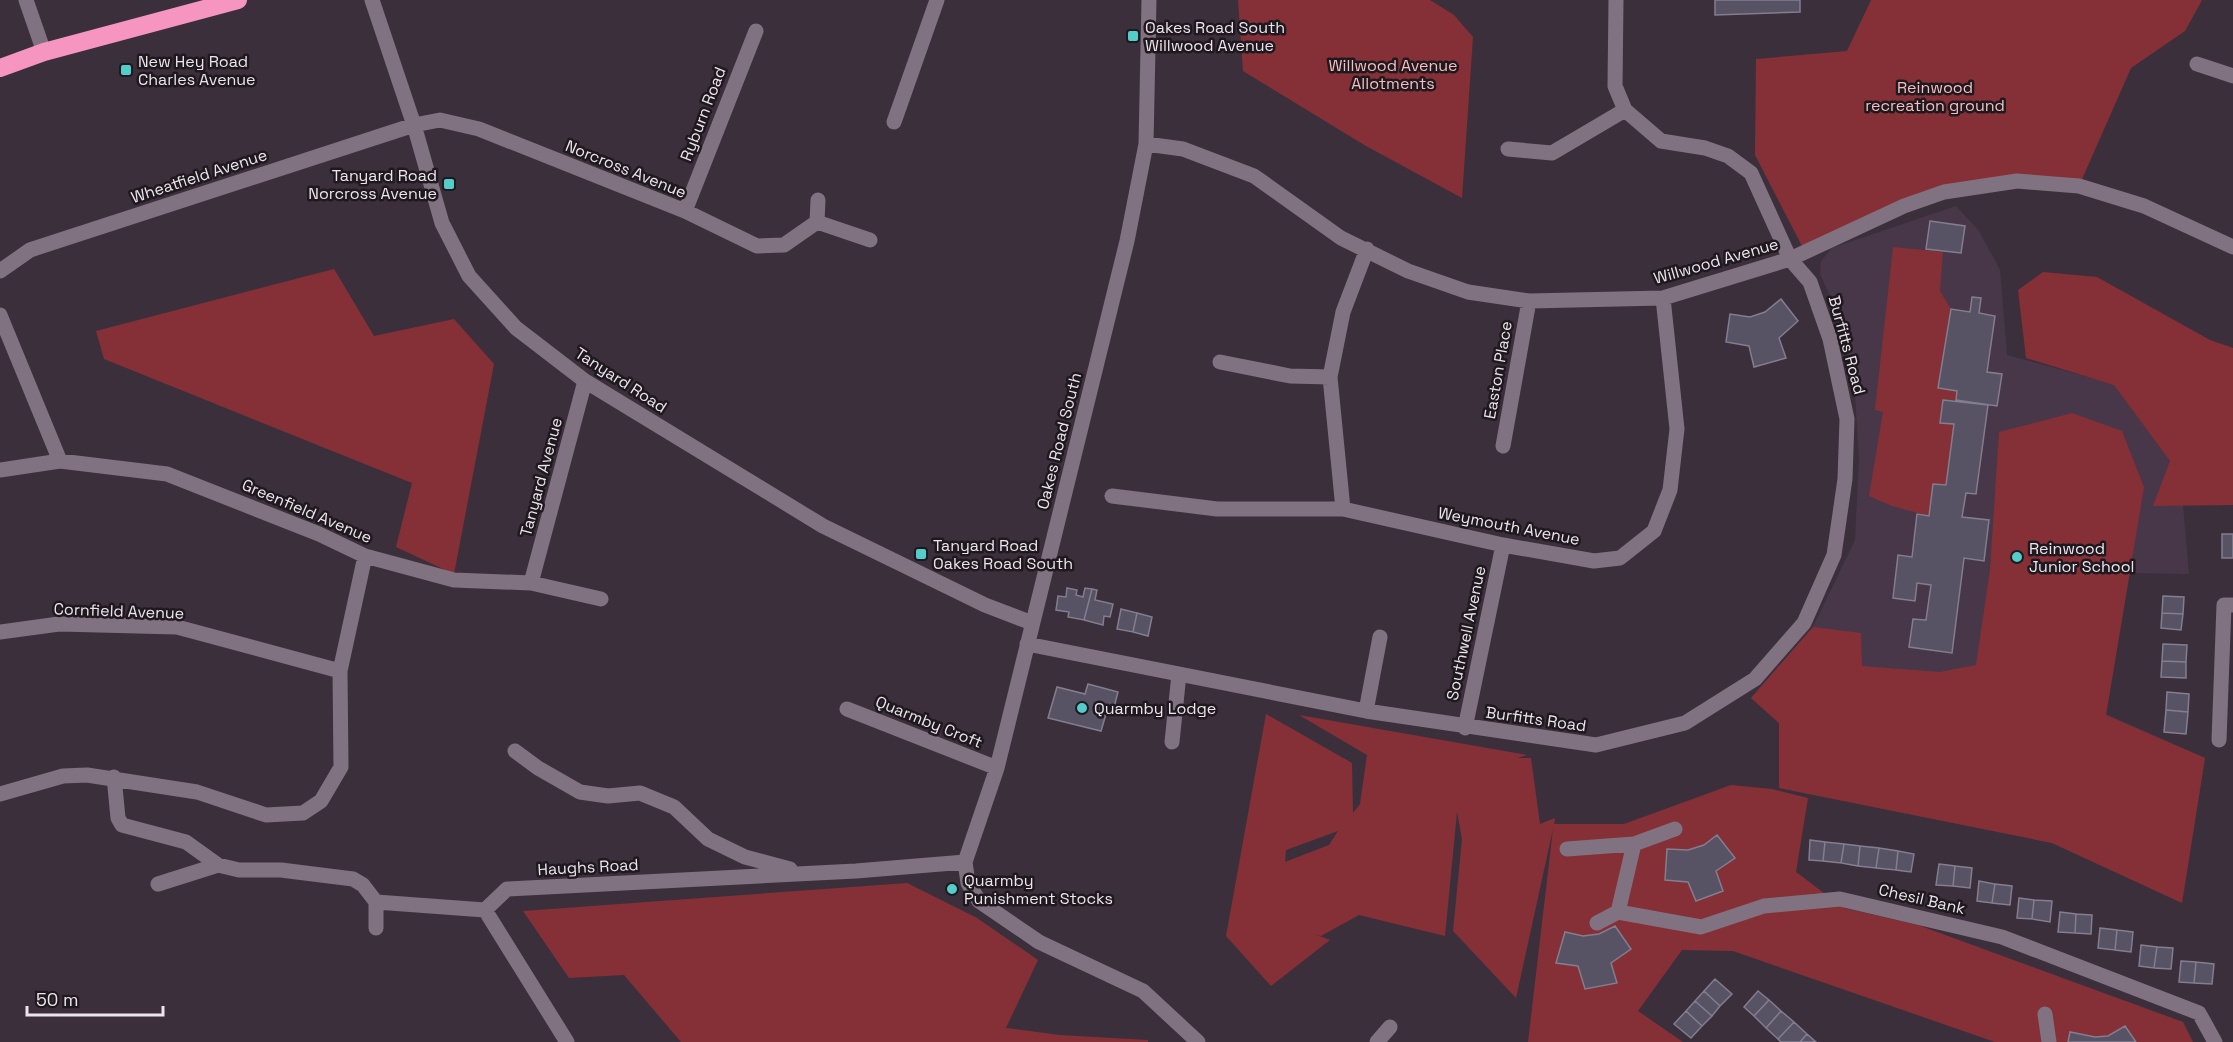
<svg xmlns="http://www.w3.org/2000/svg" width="2233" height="1042" font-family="'Space Grotesk',sans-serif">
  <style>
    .built { fill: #483748 }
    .green { fill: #853037; fill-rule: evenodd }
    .building { fill: #575264; stroke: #837d90; stroke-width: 1.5 }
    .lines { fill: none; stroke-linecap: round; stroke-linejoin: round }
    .minor { stroke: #817281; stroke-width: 15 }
    .highway { stroke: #f595c0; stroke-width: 18 }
    .poi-dot { fill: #53cdca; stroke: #1f191f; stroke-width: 2 }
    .labels { text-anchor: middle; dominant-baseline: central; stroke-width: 5; stroke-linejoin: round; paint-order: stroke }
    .poi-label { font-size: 16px; fill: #ece4ec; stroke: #1f191f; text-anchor: start }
    .park-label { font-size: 16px; fill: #f5bfbf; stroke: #1f191f }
    .street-label { font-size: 16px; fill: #ece4ec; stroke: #1f191f }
  </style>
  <rect width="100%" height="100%" fill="#3c2f3c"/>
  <path class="built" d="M 1956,206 L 1979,231 L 2000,270 L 2007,355 L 2114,384 L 2170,461 L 2183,506 L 2189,574 L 2130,573 L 2106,714 L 2205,758 L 2182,903 L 2052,843 L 1779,788 L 1779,723 L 1751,698 L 1813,627 L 1855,540 L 1859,459 L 1854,378 L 1830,296 L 1820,274 L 1821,261 L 1832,248 Z"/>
  <path class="green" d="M 1238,0 L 1430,0 L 1454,15 L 1473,37 L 1462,198 L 1366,146 L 1243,71 Z
    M 1871,0 L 2202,0 L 2185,31 L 2131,68 L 2079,186 L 2017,181 L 1944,192 L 1805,252 L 1755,155 L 1756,59 L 1847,51 Z
    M 1893,247 L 1943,252 L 1940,291 L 1951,309 L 1939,388 L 1957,391 L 1956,400 L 1943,400 L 1941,423 L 1954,424 L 1946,485 L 1929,516 L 1892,506 L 1869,496 L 1883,412 L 1875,410 Z
    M 334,269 L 374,336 L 454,319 L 494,364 L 454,574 L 396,547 L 412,483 L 104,359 L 96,331 Z
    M 2043,272 L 2097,277 L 2210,340 L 2233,348 L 2233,505 L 2153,506 L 2170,461 L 2114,385 L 2026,358 L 2018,290 Z
    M 2072,413 L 2122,431 L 2144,487 L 2106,715 L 2205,758 L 2182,903 L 2052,843 L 1779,788 L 1779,723 L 1751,698 L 1813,627 L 1861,633 L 1862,666 L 1940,672 L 1976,665 L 1990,570 L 1999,432 Z
    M 1266,714 L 1352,763 L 1353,813 L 1360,804 L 1367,755 L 1299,715 L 1527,755 L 1518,758 L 1531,758 L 1540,824 L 1555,818 L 1554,824 L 1624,824 L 1731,785 L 1772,789 L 1808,798 L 1796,872 L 1844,908 L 1918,925 L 2183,1022 L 2193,1042 L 1995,1042 L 1733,951 L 1682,950 L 1638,1011 L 1683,1042 L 1528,1042 L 1553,829 L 1516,998 L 1453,931 L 1462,839 L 1457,812 L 1445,936 L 1359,915 L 1321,936 L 1314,934 L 1330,940 L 1271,986 L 1226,936 ZM 1338,831 L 1329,845 L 1285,862 L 1286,850 Z
    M 907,883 L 977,918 L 1038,960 L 1006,1028 L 1060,1035 L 1148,1040 L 1148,1042 L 681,1042 L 624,975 L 569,978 L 523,911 Z"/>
  <path class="building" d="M 1715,0 L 1800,0 L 1800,12 L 1715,15 Z
    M 1930,221 L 1965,226 L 1961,253 L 1926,249 Z
    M 1972,297 L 1981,298 L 1979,313 L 1995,316 L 1987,372 L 2002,374 L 1997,406 L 1956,400 L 1957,391 L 1938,388 L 1951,309 L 1970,312 Z
    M 1781,299 L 1798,321 L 1779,338 L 1786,358 L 1754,367 L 1749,346 L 1726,342 L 1730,314 L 1750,317 L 1765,312 Z
    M 1943,400 L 1988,405 L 1976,494 L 1966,493 L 1962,517 L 1989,520 L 1984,561 L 1964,558 L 1952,653 L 1909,647 L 1913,619 L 1926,620 L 1931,585 L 1917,583 L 1915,601 L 1893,598 L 1898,555 L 1912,557 L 1917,514 L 1929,516 L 1933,484 L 1946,485 L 1954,424 L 1940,423 Z
    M 2222,534 L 2233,534 L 2233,558 L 2222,558 Z
    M 1067,588 L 1077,590 L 1076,595 L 1083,597 L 1085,588 L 1092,589 L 1084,620 L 1068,617 L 1069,612 L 1056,610 L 1058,596 L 1066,597 Z
    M 1092,589 L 1097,590 L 1095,600 L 1113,604 L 1110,617 L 1104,616 L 1103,625 L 1084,620 Z
    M 2163,596 L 2184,597 L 2183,614 L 2162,613 Z
    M 1121,609 L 1137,613 L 1133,632 L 1117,629 Z
    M 1137,613 L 1152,617 L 1148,636 L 1133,632 Z
    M 2162,613 L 2183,614 L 2181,630 L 2161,628 Z
    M 2163,644 L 2187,645 L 2186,662 L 2162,661 Z
    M 2162,661 L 2186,662 L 2186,678 L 2161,677 Z
    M 1088,684 L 1118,692 L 1112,715 L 1106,714 L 1101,731 L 1048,718 L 1057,687 L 1085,694 Z
    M 2167,692 L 2189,694 L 2188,712 L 2166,710 Z
    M 2166,710 L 2188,712 L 2186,734 L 2164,732 Z
    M 1717,835 L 1735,858 L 1716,871 L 1723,891 L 1696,901 L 1688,882 L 1665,880 L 1667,849 L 1688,850 L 1704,845 Z
    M 1810,840 L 1825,842 L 1823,861 L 1809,860 Z
    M 1825,842 L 1844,844 L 1841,863 L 1823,861 Z
    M 1844,844 L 1860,846 L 1858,866 L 1841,863 Z
    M 1860,846 L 1879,848 L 1876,868 L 1858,866 Z
    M 1879,848 L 1898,851 L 1896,870 L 1876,868 Z
    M 1898,851 L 1914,854 L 1911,872 L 1896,870 Z
    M 1939,864 L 1955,866 L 1953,886 L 1936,885 Z
    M 1955,866 L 1972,868 L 1970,888 L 1953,886 Z
    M 1979,881 L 1995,884 L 1992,903 L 1977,901 Z
    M 1995,884 L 2012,886 L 2010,905 L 1992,903 Z
    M 2019,898 L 2034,900 L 2032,919 L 2017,918 Z
    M 2034,900 L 2052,901 L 2050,922 L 2032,919 Z
    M 2060,912 L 2076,914 L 2075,933 L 2058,932 Z
    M 2076,914 L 2092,915 L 2091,934 L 2075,933 Z
    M 1615,926 L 1631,949 L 1611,963 L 1617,983 L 1585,989 L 1578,966 L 1556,963 L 1565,932 L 1583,936 L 1599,934 Z
    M 2100,928 L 2117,930 L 2115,950 L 2098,948 Z
    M 2117,930 L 2133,932 L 2131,952 L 2115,950 Z
    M 2141,945 L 2157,947 L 2154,968 L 2139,966 Z
    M 2157,947 L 2173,948 L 2171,969 L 2154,968 Z
    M 2181,961 L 2196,962 L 2194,983 L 2179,982 Z
    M 2196,962 L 2214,964 L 2212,984 L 2194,983 Z
    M 1715,979 L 1732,994 L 1720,1006 L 1704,991 Z
    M 1704,991 L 1720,1006 L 1712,1016 L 1695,1001 Z
    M 1758,991 L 1769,1000 L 1754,1016 L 1744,1007 Z
    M 1769,1000 L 1781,1011 L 1766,1028 L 1754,1016 Z
    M 1695,1001 L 1712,1016 L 1702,1026 L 1686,1011 Z
    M 1686,1011 L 1702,1026 L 1691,1038 L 1674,1024 Z
    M 1781,1011 L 1794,1022 L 1778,1039 L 1766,1028 Z
    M 1794,1022 L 1807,1034 L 1800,1042 L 1781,1042 L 1778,1039 Z
    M 2125,1026 L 2136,1042 L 2068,1042 L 2070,1032 L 2095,1037 L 2108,1036 Z
    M 1807,1034 L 1816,1042 L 1800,1042 Z"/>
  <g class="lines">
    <path class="minor" d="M 26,0 L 44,52
      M 372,0 L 414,125 L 442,223 L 469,276 L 516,328 L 585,381 L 823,526 L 985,605 L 1032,623
      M 1149,0 L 1146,144 L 1127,241 L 997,768 L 965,862 L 968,883 L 979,901 L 1039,942 L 1143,991 L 1198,1042
      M 2197,64 L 2233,76
      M 894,122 L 937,0
      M 1146,144 L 1183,149 L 1254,176 L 1341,238 L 1408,271 L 1468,292 L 1529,301 L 1663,298 L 1790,259 L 1904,206 L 1944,192 L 2017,181 L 2079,186 L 2144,206 L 2233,247
      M 1508,149 L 1552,153 L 1625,110
      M 685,211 L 756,31
      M 817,222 L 870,240
      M 0,271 L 30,250 L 414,125 L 440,120 L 479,129 L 685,211 L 757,246 L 784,245 L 817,222 L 818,200
      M 0,315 L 60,461
      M 1220,362 L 1290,376 L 1330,377
      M 1503,446 L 1529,301
      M 0,470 L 60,461 L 167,474 L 319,534 L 365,556 L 454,580 L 531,583 L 601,599
      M 1112,496 L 1217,509 L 1343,509 L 1503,545 L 1594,561 L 1620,558 L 1654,531 L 1670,490 L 1677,429 L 1663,298
      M 1343,509 L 1330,377 L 1343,312 L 1367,249
      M 531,583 L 585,381
      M 0,632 L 59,624 L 177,627 L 340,671
      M 1027,644 L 1366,711 L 1596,745 L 1685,723 L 1755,679 L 1804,623 L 1834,555 L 1845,479 L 1847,419 L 1830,339 L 1810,282 L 1790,259 L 1751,173 L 1728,156 L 1705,148 L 1661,141 L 1625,110 L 1615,86 L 1616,0
      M 847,709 L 997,768
      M 1366,711 L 1380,637
      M 1465,728 L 1503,545
      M 2219,740 L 2224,605 L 2233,605
      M 1172,742 L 1179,674
      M 515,751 L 538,768 L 580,792 L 608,796 L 640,793 L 674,807 L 708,839 L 745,857 L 790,869
      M 114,777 L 118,818 L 122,825 L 186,842 L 218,865
      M 0,794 L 63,776 L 87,775 L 197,792 L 266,815 L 303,813 L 321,801 L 341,767 L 340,671 L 365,556
      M 1567,849 L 1634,844 L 1675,829
      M 158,884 L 218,865 L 239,870 L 281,870 L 353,879 L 363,885 L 376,902
      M 1618,912 L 1634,844
      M 1597,923 L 1618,912 L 1701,927 L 1764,906 L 1840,899 L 2002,937 L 2199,1013 L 2215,1042
      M 376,928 L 376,902 L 485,910
      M 2045,1014 L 2049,1042
      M 567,1042 L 485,910 L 507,889 L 856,871 L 965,862
      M 1377,1042 L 1390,1027"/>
    <path class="highway" d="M 0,68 L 44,52 L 238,0"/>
  </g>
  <g class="poi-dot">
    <rect x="1127" y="30" width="12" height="12" rx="3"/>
    <rect x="120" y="64" width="12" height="12" rx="3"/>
    <rect x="443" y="178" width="12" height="12" rx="3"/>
    <rect x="915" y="548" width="12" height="12" rx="3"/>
    <circle cx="2017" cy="557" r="6"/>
    <circle cx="1082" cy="708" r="6"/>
    <circle cx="952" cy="889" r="6"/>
  </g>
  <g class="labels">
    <g class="poi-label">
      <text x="1145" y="27">Oakes Road South<tspan x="1145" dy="18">Willwood Avenue</tspan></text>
      <text x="138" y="61">New Hey Road<tspan x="138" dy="18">Charles Avenue</tspan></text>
      <text x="437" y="175" text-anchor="end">Tanyard Road<tspan x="437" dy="18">Norcross Avenue</tspan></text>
      <text x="933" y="545">Tanyard Road<tspan x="933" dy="18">Oakes Road South</tspan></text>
      <text x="2029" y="548">Reinwood<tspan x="2029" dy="18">Junior School</tspan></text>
      <text x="1094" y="708">Quarmby Lodge</text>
      <text x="964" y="880">Quarmby<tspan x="964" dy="18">Punishment Stocks</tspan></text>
    </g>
    <g class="park-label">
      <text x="1393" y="65">Willwood Avenue<tspan x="1393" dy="18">Allotments</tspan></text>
      <text x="1935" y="87">Reinwood<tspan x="1935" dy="18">recreation ground</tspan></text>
    </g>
    <g class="street-label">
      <text transform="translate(703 114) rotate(-69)">Ryburn Road</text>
      <text transform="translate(626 169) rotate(22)">Norcross Avenue</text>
      <text transform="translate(199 176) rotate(-18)">Wheatfield Avenue</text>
      <text transform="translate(1716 261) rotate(-16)">Willwood Avenue</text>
      <text transform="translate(1847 345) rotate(75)">Burfitts Road</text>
      <text transform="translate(1498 370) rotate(-80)">Easton Place</text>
      <text transform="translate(621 380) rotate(33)">Tanyard Road</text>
      <text transform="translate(1059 441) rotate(-76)">Oakes Road South</text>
      <text transform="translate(541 477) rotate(-75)">Tanyard Avenue</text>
      <text transform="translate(307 511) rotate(23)">Greenfield Avenue</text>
      <text transform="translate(1509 526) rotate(11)">Weymouth Avenue</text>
      <text transform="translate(119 611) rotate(2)">Cornfield Avenue</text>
      <text transform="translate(1466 633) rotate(-78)">Southwell Avenue</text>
      <text transform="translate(1536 719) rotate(8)">Burfitts Road</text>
      <text transform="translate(929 722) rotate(22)">Quarmby Croft</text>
      <text transform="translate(588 867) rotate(-3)">Haughs Road</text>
      <text transform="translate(1922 899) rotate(13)">Chesil Bank</text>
    </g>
  </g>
  <path d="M27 1006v9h136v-9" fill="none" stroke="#ece4ec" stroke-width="3"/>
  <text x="36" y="1006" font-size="18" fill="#ece4ec" stroke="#1f191f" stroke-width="4.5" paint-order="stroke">50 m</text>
</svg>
